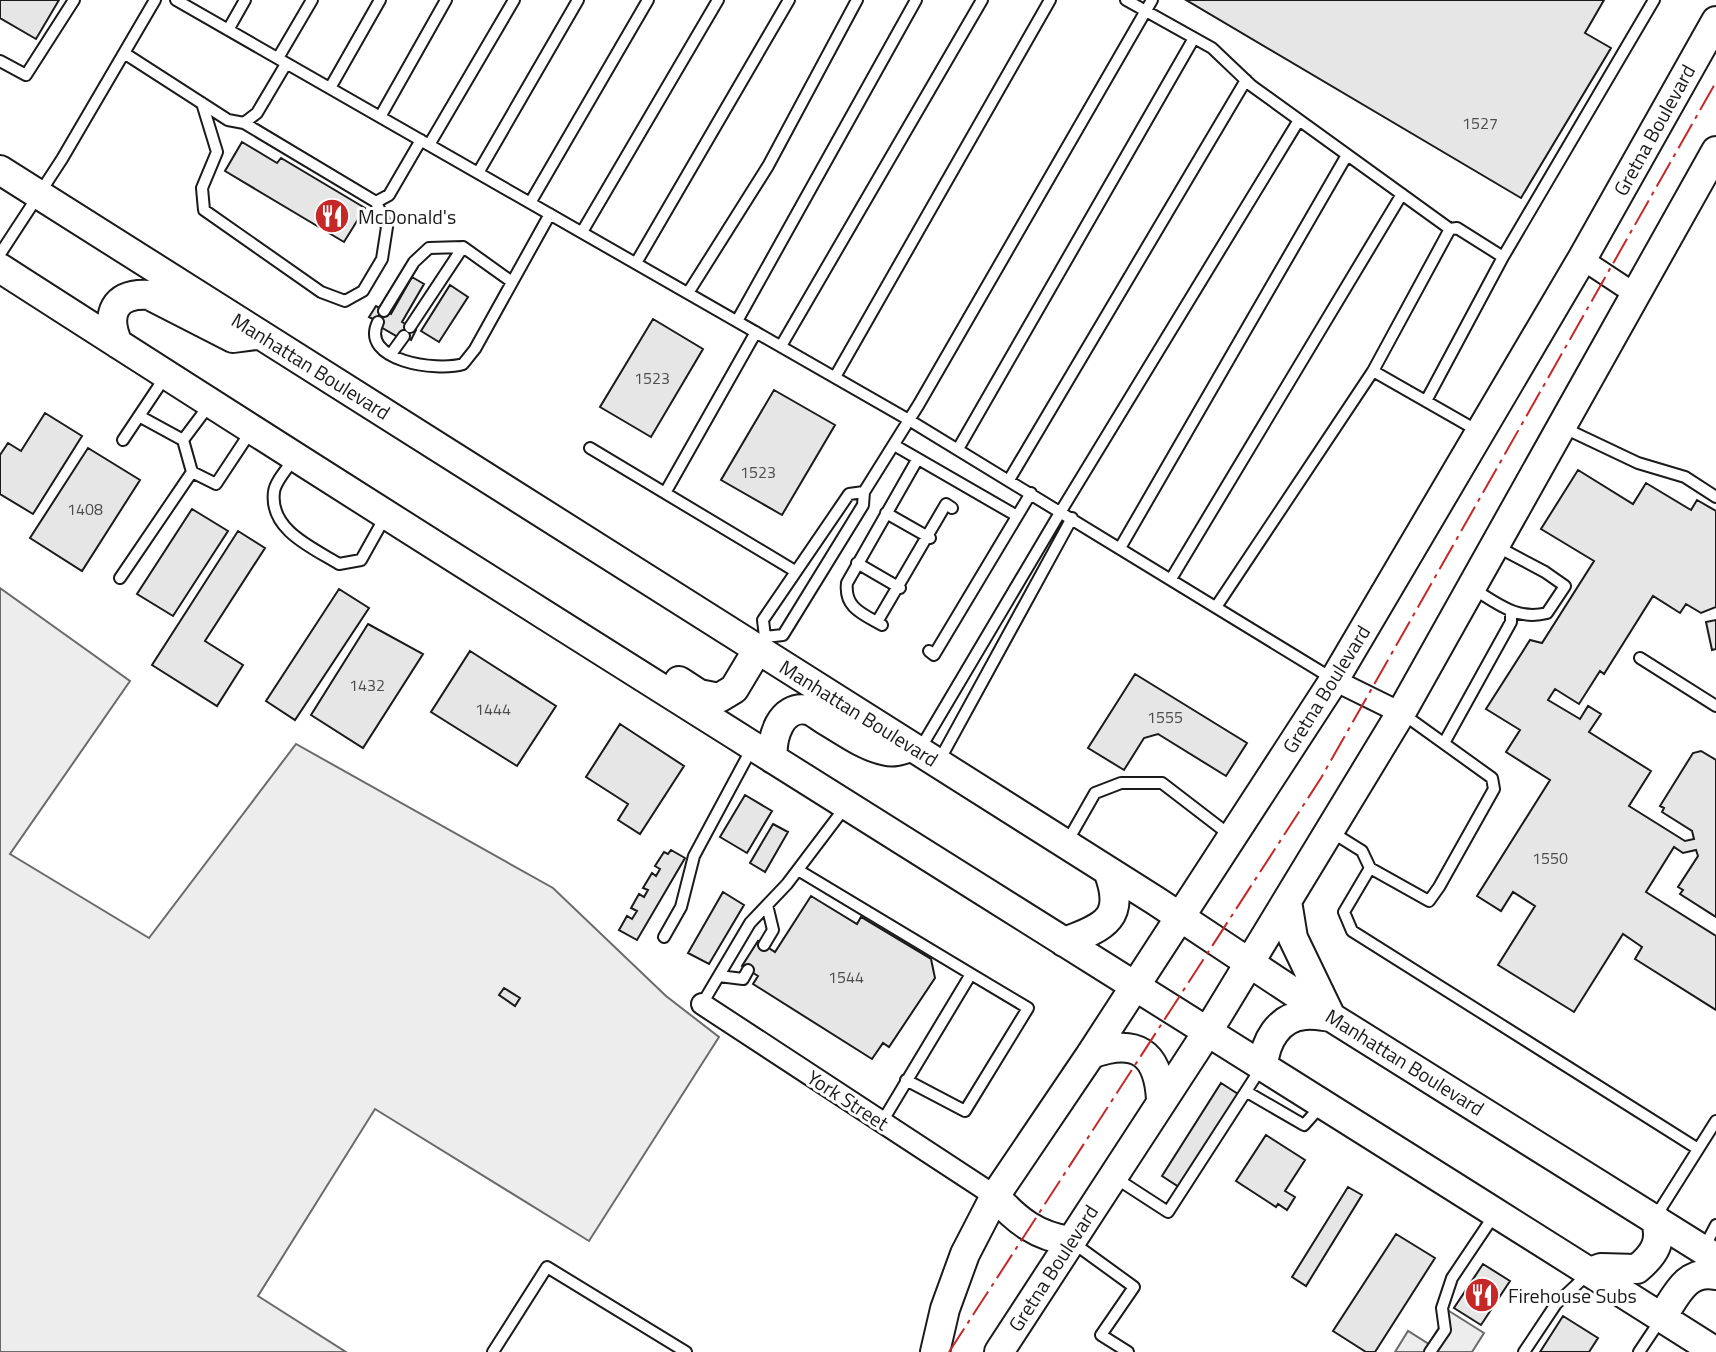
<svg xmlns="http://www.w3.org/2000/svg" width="1716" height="1352" font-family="'Titillium Web',sans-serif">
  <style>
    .built { fill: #ededed; stroke: #6a6a6a; stroke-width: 2 }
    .building { fill: #e6e6e6; stroke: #1a1a1a; stroke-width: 2 }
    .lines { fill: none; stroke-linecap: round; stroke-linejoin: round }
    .lane-casing { stroke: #1a1a1a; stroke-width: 14 }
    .street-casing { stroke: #1a1a1a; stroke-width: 24 }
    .secondary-casing { stroke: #1a1a1a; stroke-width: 32 }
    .lane { stroke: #fff; stroke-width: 10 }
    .street { stroke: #fff; stroke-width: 20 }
    .secondary { stroke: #fff; stroke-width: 28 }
    .power { stroke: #c62828; stroke-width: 2; stroke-dasharray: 28 6 4 6; stroke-linecap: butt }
    .labels { text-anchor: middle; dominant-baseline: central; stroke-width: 6; stroke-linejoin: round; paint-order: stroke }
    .number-label { font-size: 16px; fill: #4d4d4d }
    .street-label { font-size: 20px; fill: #1a1a1a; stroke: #fff }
    .poi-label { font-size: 20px; fill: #1a1a1a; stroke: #fff; text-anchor: start }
  </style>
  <rect width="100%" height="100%" fill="#fff"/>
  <path class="built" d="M 0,588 L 130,681 L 10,854 L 149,938 L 296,744 L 553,888 L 666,996 L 719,1037 L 589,1241 L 375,1109 L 258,1296 L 346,1352 L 0,1352 Z
    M 1449,1311 L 1484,1333 L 1472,1352 L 1395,1352 L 1408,1331 L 1429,1344 Z"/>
  <path class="building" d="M 0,0 L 59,0 L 36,39 L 0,18 Z
    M 1186,0 L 1604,0 L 1585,33 L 1611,48 L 1521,198 Z
    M 242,142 L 277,163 L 281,158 L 365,208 L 344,242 L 225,171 Z
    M 412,277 L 424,284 L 402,322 L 416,330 L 411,340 L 400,333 L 398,337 L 379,326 L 381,323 L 369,317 L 376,306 L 391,314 Z
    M 450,285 L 468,297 L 439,342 L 421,331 Z
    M 653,319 L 703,349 L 651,437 L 600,407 Z
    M 774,390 L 835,425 L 782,515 L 721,480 Z
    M 45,413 L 82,436 L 33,514 L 0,494 L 0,455 L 8,443 L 21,451 Z
    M 88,448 L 140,480 L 82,571 L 30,538 Z
    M 1578,470 L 1633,504 L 1646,483 L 1691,510 L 1697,500 L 1716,511 L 1716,607 L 1701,613 L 1686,604 L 1680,613 L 1653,596 L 1604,674 L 1600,671 L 1579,704 L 1555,689 L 1548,700 L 1580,719 L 1588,706 L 1601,714 L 1589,732 L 1651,771 L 1629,806 L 1685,841 L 1694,839 L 1692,831 L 1662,812 L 1664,808 L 1660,806 L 1693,753 L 1701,751 L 1716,760 L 1716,917 L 1680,894 L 1683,890 L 1678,887 L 1698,856 L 1696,850 L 1683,853 L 1674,847 L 1646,892 L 1716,936 L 1716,1010 L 1635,959 L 1642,947 L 1623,934 L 1574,1012 L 1498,965 L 1535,906 L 1513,892 L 1501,911 L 1477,896 L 1550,780 L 1506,752 L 1520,730 L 1486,709 L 1530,640 L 1542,643 L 1594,561 L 1541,529 Z
    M 192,509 L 228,531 L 173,616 L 137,594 Z
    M 238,531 L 265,548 L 205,641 L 243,665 L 217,706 L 152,665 Z
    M 339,589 L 369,608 L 295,720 L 266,701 Z
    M 1716,620 L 1716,649 L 1712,650 L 1706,622 Z
    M 368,624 L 423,654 L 363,748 L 311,715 Z
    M 470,651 L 556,706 L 517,766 L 431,712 Z
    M 1135,674 L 1247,743 L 1226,776 L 1158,734 L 1144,738 L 1124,770 L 1088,748 Z
    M 620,724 L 684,766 L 640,834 L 618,820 L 628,804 L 586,777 Z
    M 745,795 L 772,811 L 747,853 L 720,837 Z
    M 773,824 L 788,832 L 765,872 L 750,863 Z
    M 671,850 L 685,858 L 637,940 L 619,930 L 627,916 L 632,919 L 637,911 L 631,908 L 639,894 L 644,897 L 648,890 L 643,888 L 652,873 L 656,876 L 660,869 L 655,866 L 664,852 L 668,854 Z
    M 723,892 L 744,905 L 709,964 L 688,953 Z
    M 811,896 L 857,924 L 861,917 L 931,959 L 935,978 L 889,1047 L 883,1043 L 872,1059 L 753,984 L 758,976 L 742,966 L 758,941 L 775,952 Z
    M 504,988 L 520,998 L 515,1006 L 499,995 Z
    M 1221,1083 L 1238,1094 L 1179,1187 L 1162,1176 Z
    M 1266,1135 L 1305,1160 L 1285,1191 L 1295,1197 L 1287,1210 L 1278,1204 L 1276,1207 L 1236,1181 Z
    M 1348,1187 L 1362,1195 L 1306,1286 L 1292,1277 Z
    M 1396,1234 L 1435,1258 L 1375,1352 L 1366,1352 L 1333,1331 Z
    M 1483,1264 L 1510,1281 L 1481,1325 L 1454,1308 Z
    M 1563,1316 L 1598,1338 L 1589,1352 L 1540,1352 Z"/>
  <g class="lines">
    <g class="lane-casing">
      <path id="lane" d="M 176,0 L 909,420 L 1333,679
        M 1126,0 L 1212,48 L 1252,86 L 1450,229
        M 228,30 L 245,0
        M 124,53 L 228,120 L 244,123 L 257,113 L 286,64
        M 278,58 L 312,0
        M 0,61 L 26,75 L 74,0
        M 330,88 L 380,0
        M 202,103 L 217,152 L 202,188 L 204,210 L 321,292 L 345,301 L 363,291 L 382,259 L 387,227 L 376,202 L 244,123
        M 380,117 L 446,0
        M 429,145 L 514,0
        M 478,173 L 578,0
        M 376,202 L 389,195 L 421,140
        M 530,203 L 648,0
        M 582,232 L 718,0
        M 0,254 L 62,159 L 155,0
        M 1503,257 L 1654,0
        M 636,263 L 789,0
        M 688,293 L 768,166 L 857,0
        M 384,311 L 414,262 L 429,248 L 463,247 L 512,282
        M 737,321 L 916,0
        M 378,322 C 359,361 437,372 463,364 L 475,349 L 550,214
        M 410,327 L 463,247
        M 756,332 L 665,493 L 795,571
        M 781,346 L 982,0
        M 391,354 L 404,336
        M 835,377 L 1050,0
        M 1426,401 L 1503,257 L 1457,228 L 1450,229 L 1373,371 L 1478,431
        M 139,416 L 183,440 L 210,404
        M 1562,427 L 1638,463 L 1685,477 L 1716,497
        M 123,440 L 165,377
        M 894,445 L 1017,516
        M 590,448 L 665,493
        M 958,449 L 1194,38
        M 293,460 C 287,469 275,482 274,492 C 269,530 313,548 339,564 L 361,560 L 385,517
        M 192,472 L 216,484 L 251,431
        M 1009,480 L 1246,80
        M 886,513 L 930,538
        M 1120,548 L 1347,155
        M 857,563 L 900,588
        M 120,578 L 192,472 L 183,440
        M 1171,579 L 1402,194
        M 1472,588 C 1497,603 1517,621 1547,613 L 1565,586 L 1545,572 L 1496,546
        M 1216,607 L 1373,371
        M 877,622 L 946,504 L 952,508
        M 882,625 C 863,614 844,608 847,583 L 917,460
        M 765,637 L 783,635 L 863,505 L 864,492 L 919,404 L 1152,0
        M 763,642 L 765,637 L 763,620 L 849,494 L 864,492
        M 929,651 L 934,655 L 1031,493
        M 1640,658 L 1716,706
        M 1444,743 L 1511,622 L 1511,611
        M 920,749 L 1061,511 L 1299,120
        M 939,761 L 1072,518
        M 1330,831 L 1362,851 L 1370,868 L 1344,912 L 1352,931 L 1698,1149
        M 1067,842 L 1095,793 L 1121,783 L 1162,783 L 1231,836
        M 1370,868 L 1429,901 L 1439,887 L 1494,789 L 1492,778 L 1403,714
        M 798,870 L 971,974
        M 664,937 L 681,907 L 694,856 L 752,748
        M 764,945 L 773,930 L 767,905
        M 719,976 L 743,979 L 748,970
        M 702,1004 L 750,923 L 787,884 L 846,806
        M 1247,1092 L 1304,1125 L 1320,1107
        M 882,1122 L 971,974 L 1028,1008 L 965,1111 L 906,1080
        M 1114,1177 L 1168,1212 L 1261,1068
        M 1656,1216 L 1716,1121
        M 1072,1242 L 1134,1287 L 1101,1335 L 1128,1352
        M 1704,1248 L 1716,1225
        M 493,1352 L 547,1267 L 686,1352
        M 1430,1352 L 1445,1330 L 1442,1308 L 1452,1278 L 1495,1214
        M 1524,1352 L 1556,1304 L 1588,1274
        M 1639,1352 L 1661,1319"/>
    </g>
    <g class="street-casing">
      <path id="street" d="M 1582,259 L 1635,294
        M 1334,680 L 1401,713
        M 702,1004 L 995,1196"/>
    </g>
    <g class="secondary-casing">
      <path id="secondary" d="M 0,170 L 1156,901 L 1331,1017 L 1716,1258
        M 0,268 C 569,634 1144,990 1716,1352
        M 118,344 C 105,314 114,293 149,295 L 233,338 L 256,335
        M 679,681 L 699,694 L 719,698 L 734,689 L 758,649
        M 773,759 C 771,739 780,704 808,710 C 813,711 820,717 825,720 C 844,731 865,747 887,751 C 894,753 904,749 911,747
        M 1064,942 C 1106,927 1126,917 1108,871
        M 1091,1054 C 1136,1038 1158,1052 1161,1099
        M 1263,1066 C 1265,1042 1278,1017 1305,1015 C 1313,1014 1323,1016 1331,1017 L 1293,938 L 1287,901
        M 995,1196 C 1017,1221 1037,1236 1070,1241
        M 1590,1272 L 1601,1268 L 1637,1269 C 1655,1254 1663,1241 1655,1218
        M 1662,1317 C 1676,1296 1686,1269 1716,1275
        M 935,1352 L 945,1309 L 965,1254 L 995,1196 L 1091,1054 L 1334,680 L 1582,259 L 1716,21
        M 999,1352 L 1208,1031 L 1401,713 L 1716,151"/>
    </g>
    <use href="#lane" class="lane"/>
    <use href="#street" class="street"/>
    <use href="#secondary" class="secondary"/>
    <path class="power" d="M 949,1352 L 1321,778 L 1716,82"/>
  </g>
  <defs>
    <g id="restaurant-disc" transform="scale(1.8)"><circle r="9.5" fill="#c62828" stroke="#fff"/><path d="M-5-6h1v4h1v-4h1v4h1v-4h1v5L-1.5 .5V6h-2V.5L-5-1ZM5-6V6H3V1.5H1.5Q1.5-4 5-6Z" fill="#fff"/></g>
  </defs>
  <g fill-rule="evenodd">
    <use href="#restaurant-disc" x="332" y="216"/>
    <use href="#restaurant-disc" x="1482" y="1295"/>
  </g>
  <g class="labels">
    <g class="number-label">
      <text x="1480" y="123">1527</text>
      <text x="652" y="378">1523</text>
      <text x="758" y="472">1523</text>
      <text x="85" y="509">1408</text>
      <text x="367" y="685">1432</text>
      <text x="493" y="709">1444</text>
      <text x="1165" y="717">1555</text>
      <text x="1550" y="858">1550</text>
      <text x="846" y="977">1544</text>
    </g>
    <g class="street-label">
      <text transform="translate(1654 130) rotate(-61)">Gretna Boulevard</text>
      <text transform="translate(311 366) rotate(32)">Manhattan Boulevard</text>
      <text transform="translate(1326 689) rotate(-58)">Gretna Boulevard</text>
      <text transform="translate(859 713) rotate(32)">Manhattan Boulevard</text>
      <text transform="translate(1405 1062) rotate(32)">Manhattan Boulevard</text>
      <text transform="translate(848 1100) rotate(33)">York Street</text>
      <text transform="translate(1053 1268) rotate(-57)">Gretna Boulevard</text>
    </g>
    <g class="poi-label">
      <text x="358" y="216">McDonald's</text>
      <text x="1508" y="1295">Firehouse Subs</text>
    </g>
  </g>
</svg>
